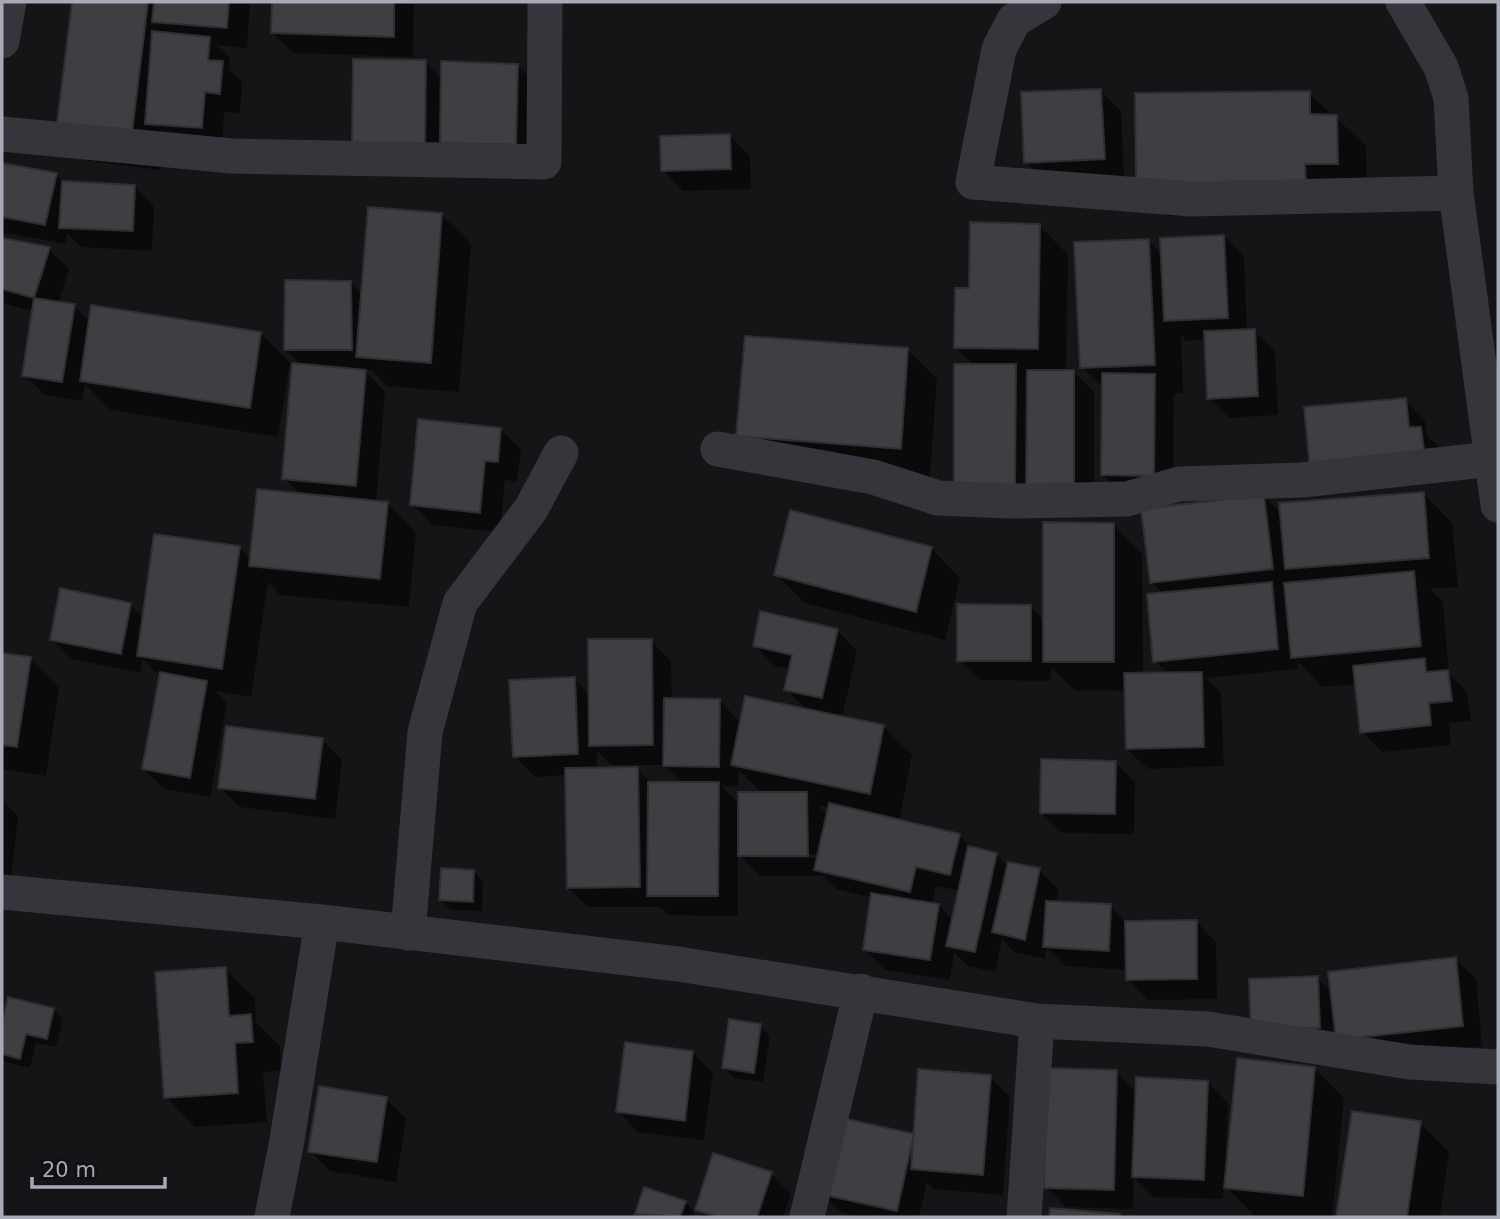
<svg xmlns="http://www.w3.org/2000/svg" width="1500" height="1219" font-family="'DejaVu Sans',sans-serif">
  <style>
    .shadow { fill: #0007; fill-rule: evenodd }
    .building { fill: #3f3e43; stroke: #2f2e32; stroke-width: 2 }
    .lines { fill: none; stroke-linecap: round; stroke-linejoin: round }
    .minor { stroke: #35353b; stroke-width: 35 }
  </style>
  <rect width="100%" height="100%" fill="#151416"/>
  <path class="shadow" d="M 74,2 L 250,2 L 247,48 L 216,45 L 230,58 L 229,69 L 242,83 L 240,113 L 224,112 L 222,148 L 164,140 L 160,170 L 88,161 L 58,132 Z
    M 274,2 L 414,2 L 413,57 L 293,53 L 273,33 Z
    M 425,62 L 442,79 L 517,65 L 538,86 L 536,164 L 374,165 Z
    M 1101,91 L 1121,111 L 1124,178 L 1046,182 L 1026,162 Z
    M 1309,93 L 1366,146 L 1367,192 L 1334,192 L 1334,214 L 1167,216 L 1138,187 Z
    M 730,136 L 750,156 L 751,189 L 683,191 L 663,170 Z
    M 2,164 L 56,175 L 64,183 L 134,186 L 154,207 L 152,251 L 81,247 L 67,233 L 65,244 L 2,232 Z
    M 442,215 L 471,244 L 459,392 L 387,386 L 372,370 L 364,370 L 385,392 L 376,502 L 387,503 L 416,533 L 409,607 L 280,595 L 268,582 L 251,697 L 215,691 L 227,703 L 210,797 L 164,789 L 144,769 L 161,677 L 143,659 L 140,673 L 72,659 L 52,639 L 130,604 L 144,619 L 239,548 L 252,560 L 301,495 L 284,478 L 302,366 L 286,349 L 351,283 L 363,295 Z
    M 1039,225 L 1068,255 L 1066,372 L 1074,372 L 1094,392 L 1094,509 L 976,508 L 974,366 L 956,347 Z
    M 1224,236 L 1244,257 L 1247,331 L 1254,331 L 1275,351 L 1278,415 L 1229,418 L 1209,398 L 1206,340 L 1186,341 L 1181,335 L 1183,393 L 1174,394 L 1173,495 L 1123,495 L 1103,475 L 1104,389 L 1082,367 L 1149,241 L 1163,256 Z
    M 2,240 L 49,249 L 69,269 L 59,303 L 74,305 L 90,322 L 260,333 L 290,363 L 278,437 L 111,410 L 85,384 L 82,401 L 45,395 L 24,375 L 34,311 L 2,303 Z
    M 908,350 L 937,379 L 930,477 L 738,435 Z
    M 1405,400 L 1425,420 L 1427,435 L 1440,449 L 1332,489 Z
    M 501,430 L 521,450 L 517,482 L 505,480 L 500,532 L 432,525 L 412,504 Z
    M 1423,493 L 1452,523 L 1458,587 L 1430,589 L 1443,602 L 1449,674 L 1467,692 L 1471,721 L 1449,723 L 1451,745 L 1382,752 L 1362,732 L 1357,684 L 1322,687 L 1297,661 L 1298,669 L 1206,678 L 1221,693 L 1224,766 L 1148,769 L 1127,749 L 1126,691 L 1075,690 L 1051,667 L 1051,681 L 979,680 L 959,660 L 1031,607 L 1045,622 L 1113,524 L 1142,554 L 1143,675 L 1168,674 L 1155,661 L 1163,594 L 1152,583 L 1264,496 L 1282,515 Z
    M 931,548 L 960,578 L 945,640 L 805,603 L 775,574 Z
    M 837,630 L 857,651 L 842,718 L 883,726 L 912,755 L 899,821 L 959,835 L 972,849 L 996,854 L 1008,867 L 1039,870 L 1059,890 L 1056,903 L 1110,906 L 1126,922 L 1196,921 L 1216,942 L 1217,999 L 1148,1000 L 1127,979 L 1127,970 L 1065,966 L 1047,948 L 1045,959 L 1014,952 L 1002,939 L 995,972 L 968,966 L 954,953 L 950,980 L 885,970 L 865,950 L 872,898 L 836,889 L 823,876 L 760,876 L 738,854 L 738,916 L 669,915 L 661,907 L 588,907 L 568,887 L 567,775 L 535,777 L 515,756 L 574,679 L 590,695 L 651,641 L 671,661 L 672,700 L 719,700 L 741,723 L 807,710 L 786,689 L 790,669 L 775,666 L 755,646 ZM 597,751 L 611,765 L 664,765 L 683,784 L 652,783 L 637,769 L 597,769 ZM 739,770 L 763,794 L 740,805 L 721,786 L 738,787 ZM 818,805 L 830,808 L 828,815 ZM 758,854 L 816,854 L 816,858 L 758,858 ZM 936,886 L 960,891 L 953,920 L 939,905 L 932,904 Z
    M 2,655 L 30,659 L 59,688 L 46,776 L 2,769 Z
    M 322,740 L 342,760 L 335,819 L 240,807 L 220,787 Z
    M 1115,762 L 1135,782 L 1134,834 L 1062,833 L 1041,812 Z
    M 2,800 L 18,816 L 11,878 L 2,877 Z
    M 473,871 L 483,881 L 482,911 L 451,910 L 441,900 Z
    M 1456,959 L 1476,979 L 1482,1046 L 1358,1060 L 1273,1049 L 1317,978 L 1332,993 Z
    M 225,969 L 255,998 L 256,1022 L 280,1046 L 281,1071 L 263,1072 L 267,1122 L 195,1127 L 166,1097 Z
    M 9,999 L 54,1010 L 63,1019 L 56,1047 L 36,1043 L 30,1068 L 6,1062 L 2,1057 L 2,1030 Z
    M 760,1026 L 770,1036 L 763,1082 L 734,1078 L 724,1068 Z
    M 693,1052 L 713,1073 L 704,1140 L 638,1132 L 618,1111 Z
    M 1314,1068 L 1344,1098 L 1332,1217 L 1255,1216 L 1224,1185 L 1223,1199 L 1154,1197 L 1134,1177 L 1133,1209 L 1066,1207 L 1046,1187 L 1116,1072 L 1137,1093 L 1208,1082 L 1228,1103 L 1225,1170 L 1228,1170 Z
    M 990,1077 L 1010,1097 L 1003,1195 L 933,1189 L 927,1182 L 919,1217 L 860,1217 L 842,1213 L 822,1193 L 839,1119 L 915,1137 Z
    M 386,1099 L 406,1119 L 396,1182 L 330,1171 L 310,1151 Z
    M 1353,1113 L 1420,1123 L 1449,1152 L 1440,1217 L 1338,1217 Z
    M 771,1174 L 791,1194 L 783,1217 L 705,1217 L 697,1209 Z
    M 685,1202 L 694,1212 L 693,1217 L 640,1217 L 637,1214 Z"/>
  <path class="building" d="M 72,2 L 148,2 L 131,141 L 56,132 Z
    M 154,2 L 229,2 L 227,28 L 152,22 Z
    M 272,2 L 394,2 L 394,37 L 271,33 Z
    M 152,31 L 210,37 L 208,60 L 223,61 L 220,94 L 205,92 L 202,128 L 145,124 Z
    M 353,59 L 426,60 L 425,147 L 352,146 Z
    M 441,61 L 518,64 L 516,145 L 440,143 Z
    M 1101,89 L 1105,159 L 1024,163 L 1021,92 Z
    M 1310,91 L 1310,114 L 1337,115 L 1338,164 L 1305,164 L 1306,185 L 1136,188 L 1135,93 Z
    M 730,134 L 731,169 L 661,171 L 660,136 Z
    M 2,163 L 57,173 L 45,225 L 2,217 Z
    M 62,181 L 135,185 L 133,231 L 59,228 Z
    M 368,207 L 442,213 L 431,363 L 356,357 Z
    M 970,222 L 1040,224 L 1038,349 L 954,348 L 955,288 L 969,288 Z
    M 1224,235 L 1228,318 L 1164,321 L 1160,238 Z
    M 2,238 L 50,247 L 34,298 L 2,289 Z
    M 1149,239 L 1155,365 L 1080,368 L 1074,242 Z
    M 285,280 L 351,281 L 352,350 L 284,350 Z
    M 34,298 L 75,304 L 62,382 L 22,376 Z
    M 91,305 L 261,332 L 250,408 L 80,381 Z
    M 1255,329 L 1258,396 L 1207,399 L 1204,331 Z
    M 745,336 L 908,348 L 901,449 L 736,436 Z
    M 292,363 L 366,370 L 356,486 L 282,479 Z
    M 954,364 L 1016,364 L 1015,489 L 954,489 Z
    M 1027,370 L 1074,370 L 1074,489 L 1026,489 Z
    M 1102,373 L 1155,374 L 1154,476 L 1101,475 Z
    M 1406,398 L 1409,427 L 1421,427 L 1425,458 L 1310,469 L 1304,407 Z
    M 418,419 L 501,428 L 498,462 L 485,461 L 480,513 L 410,505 Z
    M 257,489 L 388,502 L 380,579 L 249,566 Z
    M 1424,492 L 1429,558 L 1285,569 L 1279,503 Z
    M 1264,495 L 1273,569 L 1150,583 L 1141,509 Z
    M 790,510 L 932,547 L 916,612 L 774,575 Z
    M 1043,522 L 1114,523 L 1114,662 L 1043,662 Z
    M 154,534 L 240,546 L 222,669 L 137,656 Z
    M 1414,571 L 1421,646 L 1291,658 L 1284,583 Z
    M 1272,582 L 1278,649 L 1153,662 L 1147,594 Z
    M 60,588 L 131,603 L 121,654 L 50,640 Z
    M 957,604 L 1031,605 L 1031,661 L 957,661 Z
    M 760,611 L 838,629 L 822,698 L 784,690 L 792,655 L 753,646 Z
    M 588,639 L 652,639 L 653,745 L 589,746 Z
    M 2,653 L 31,657 L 17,747 L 2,745 Z
    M 1425,658 L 1426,672 L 1448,670 L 1452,701 L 1429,703 L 1431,725 L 1360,733 L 1353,666 Z
    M 160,672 L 207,681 L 190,778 L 142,769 Z
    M 1202,672 L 1204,747 L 1126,749 L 1124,673 Z
    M 575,677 L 578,754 L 513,757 L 509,680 Z
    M 745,696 L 884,725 L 870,794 L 731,765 Z
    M 664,698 L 720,699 L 719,767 L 663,766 Z
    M 226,726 L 323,738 L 315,799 L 218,788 Z
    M 1041,759 L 1116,761 L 1115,814 L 1040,813 Z
    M 638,767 L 640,887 L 567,888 L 565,768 Z
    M 648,782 L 719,782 L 718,896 L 647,896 Z
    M 738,792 L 807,792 L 808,856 L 738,856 Z
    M 829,803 L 960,834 L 950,875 L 916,867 L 910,892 L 814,870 Z
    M 968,846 L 997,853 L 975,952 L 946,946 Z
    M 1008,862 L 1040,868 L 1025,940 L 992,932 Z
    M 441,868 L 474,870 L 473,902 L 439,900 Z
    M 871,893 L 939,904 L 930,960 L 863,950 Z
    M 1046,901 L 1111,904 L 1109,951 L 1043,947 Z
    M 1197,920 L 1197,979 L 1126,980 L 1125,921 Z
    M 1456,957 L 1463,1026 L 1336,1040 L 1328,972 Z
    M 226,967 L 229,1016 L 251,1014 L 253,1042 L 235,1043 L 238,1093 L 164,1098 L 155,972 Z
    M 1318,976 L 1320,1028 L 1251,1030 L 1249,979 Z
    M 8,997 L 54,1008 L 47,1039 L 26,1034 L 20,1059 L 2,1054 L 2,1023 Z
    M 729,1019 L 761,1024 L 754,1073 L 722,1068 Z
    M 625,1042 L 693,1051 L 685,1121 L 616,1112 Z
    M 1237,1058 L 1315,1067 L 1303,1196 L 1224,1188 Z
    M 1046,1068 L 1117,1070 L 1114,1190 L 1044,1188 Z
    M 918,1069 L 991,1075 L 983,1175 L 911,1169 Z
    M 1136,1077 L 1208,1081 L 1204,1180 L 1132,1177 Z
    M 319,1086 L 387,1097 L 377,1162 L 308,1152 Z
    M 1352,1111 L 1421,1121 L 1407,1217 L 1336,1217 Z
    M 838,1117 L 914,1134 L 897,1211 L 820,1194 Z
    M 713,1153 L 772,1172 L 757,1217 L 718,1217 L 695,1210 Z
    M 644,1187 L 686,1201 L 680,1217 L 635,1214 Z
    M 1050,1208 L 1120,1214 L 1119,1217 L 1049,1217 Z"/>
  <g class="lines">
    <path class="minor" d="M 1044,2 L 1014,20 L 999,49 L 973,182 L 1191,199 L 1456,193
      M 1403,2 L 1441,67 L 1451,98 L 1456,193 L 1498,505
      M 2,41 L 9,2
      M 2,134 L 232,156 L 544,162 L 545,2
      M 718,449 L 873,477 L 938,498 L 1010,501 L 1127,499 L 1179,484 L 1302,480 L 1492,459
      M 2,892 L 322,922 L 678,964 L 1037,1021 L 1208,1029 L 1409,1062 L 1498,1067
      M 408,933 L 425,732 L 460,603 L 531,509 L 561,453
      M 272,1217 L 287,1140 L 322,922
      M 807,1217 L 861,991
      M 1024,1217 L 1037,1021"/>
  </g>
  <rect width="1500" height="1219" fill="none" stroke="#a6a9b6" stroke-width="7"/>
  <path d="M32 1177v10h133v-10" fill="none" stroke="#a6a9b6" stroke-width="3.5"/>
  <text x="42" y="1177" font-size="21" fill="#a6a9b6" stroke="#100f11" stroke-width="5" paint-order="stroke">20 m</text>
</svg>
